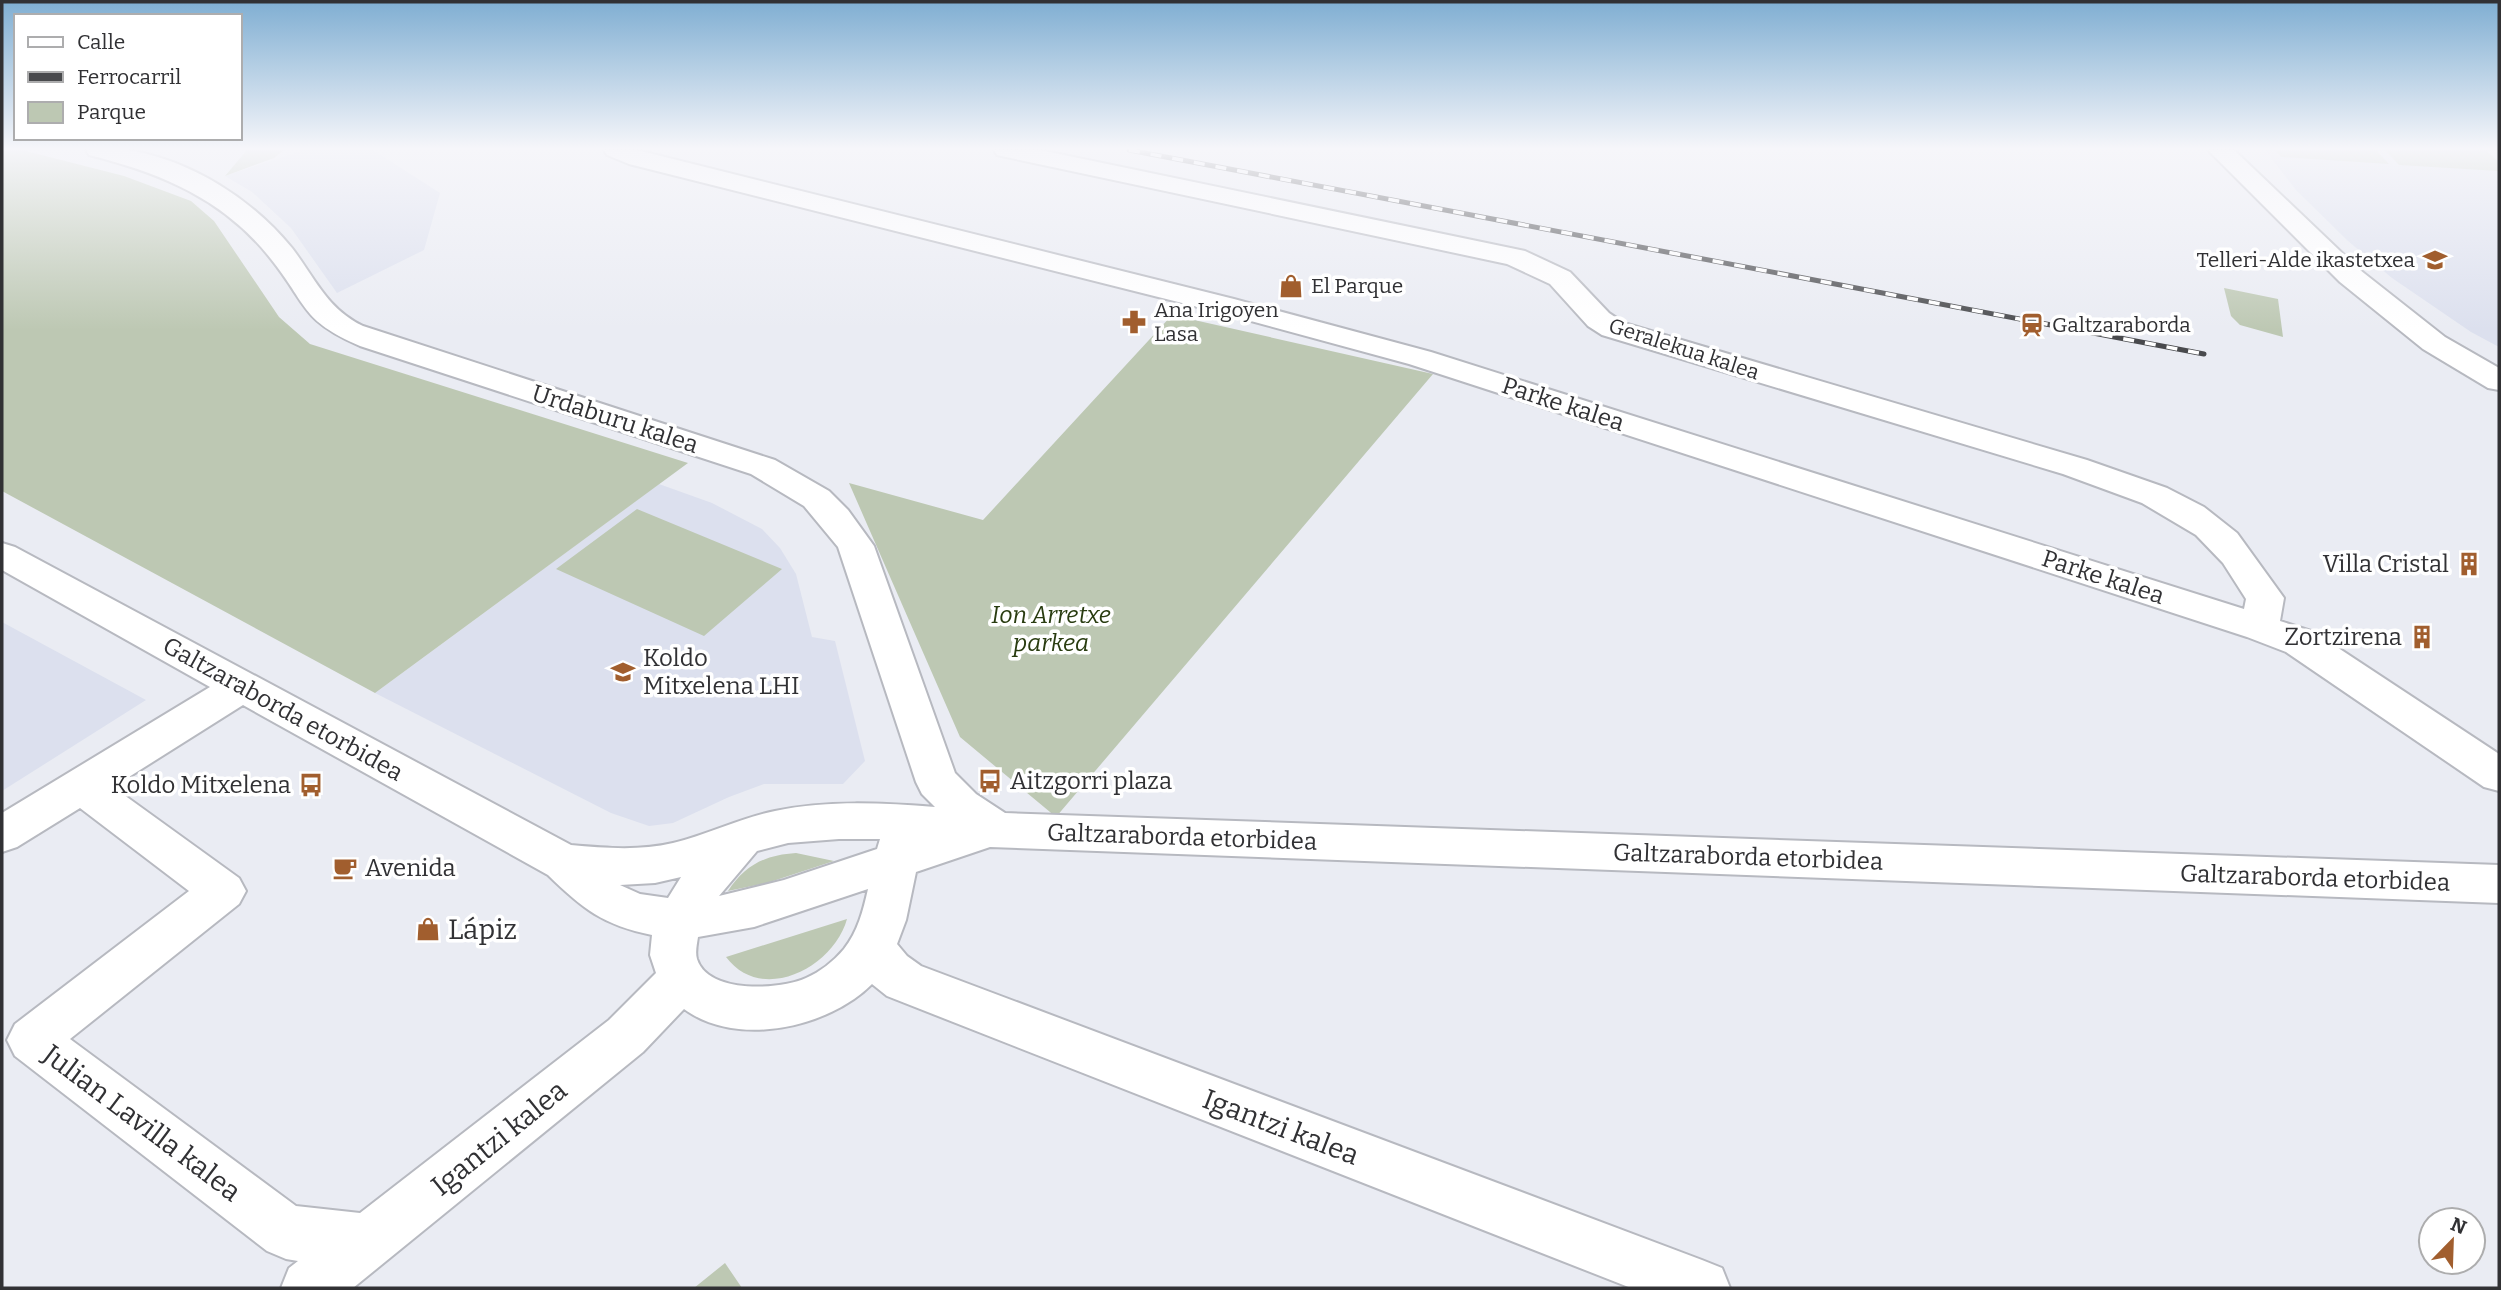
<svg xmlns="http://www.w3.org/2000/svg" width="2501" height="1290" font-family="Bitter,serif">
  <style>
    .built { fill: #dce0ee }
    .green { fill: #bdc8b3 }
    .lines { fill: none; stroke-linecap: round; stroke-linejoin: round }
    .minor-casing { stroke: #b7b9c0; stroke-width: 4 }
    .minor { fill: #fff; fill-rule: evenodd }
    .rail-casing { stroke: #494a4d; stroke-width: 5 }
    .rail { stroke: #fff; stroke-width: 3.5; stroke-dasharray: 11; stroke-linecap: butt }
    .labels { text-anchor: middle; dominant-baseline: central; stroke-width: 7; stroke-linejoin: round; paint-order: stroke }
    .far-poi-label { font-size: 21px; fill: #313134; stroke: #fff; text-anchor: start }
    .far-street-label { font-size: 21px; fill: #313134; stroke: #fff }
    .street-label { font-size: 24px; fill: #313134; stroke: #fff }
    .poi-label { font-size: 24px; fill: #313134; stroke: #fff; text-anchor: end }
    .park-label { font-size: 24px; font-style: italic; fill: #293c10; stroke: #fff }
    .near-poi-label { font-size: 28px; fill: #313134; stroke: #fff; text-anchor: start }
    .near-street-label { font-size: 28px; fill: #313134; stroke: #fff }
  </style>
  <rect width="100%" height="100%" fill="#eaecf3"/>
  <path class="built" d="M 304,150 L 373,150 L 440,193 L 424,250 L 337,293 L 291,228 L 252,192 L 225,176 Z
    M 2265,150 L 2499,150 L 2499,347 L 2471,332 L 2392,278 L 2348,241 L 2296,190 Z
    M 659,484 L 712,503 L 762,529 L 780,548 L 796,574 L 812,637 L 835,641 L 865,761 L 843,784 L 764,784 L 729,797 L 673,823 L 649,826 L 611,813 L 375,693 Z
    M 2,622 L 146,700 L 2,791 Z"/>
  <path class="green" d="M 2,150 L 22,150 L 124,176 L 191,201 L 214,221 L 279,317 L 310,344 L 688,463 L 375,693 L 2,491 Z
    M 247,150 L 284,150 L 274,158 L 225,176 Z
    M 2275,150 L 2376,150 L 2389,164 L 2281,157 Z
    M 2385,150 L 2486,150 L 2499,162 L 2499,171 L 2399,165 Z
    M 2224,288 L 2278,299 L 2283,337 L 2240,325 L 2231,316 Z
    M 1172,315 L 1433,374 L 1056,817 L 960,737 L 849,483 L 983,520 Z
    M 637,509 L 782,569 L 704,636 L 556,569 Z
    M 796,853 L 834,861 L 767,883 L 728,891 C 745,865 765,855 796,853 Z
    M 847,919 C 834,967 762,1005 726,957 Z
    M 725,1263 L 742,1288 L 694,1288 Z"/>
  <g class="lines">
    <g class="minor-casing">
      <path id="minor" d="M 86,150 C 100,150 115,148 129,150 C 192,161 252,199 292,248 C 315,278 327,309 363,326 L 775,460 L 829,491 L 848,510 L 874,546 L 955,773 L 976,794 L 1005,813 L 2499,865 L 2499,903 L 990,847 L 916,872 L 906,920 L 897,944 L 907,956 L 921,966 L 1702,1260 L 1722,1268 L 1730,1288 L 1631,1288 L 887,996 L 872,984 C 828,1028 737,1048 684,1009 L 643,1052 L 353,1288 L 281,1288 L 289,1268 L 298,1261 L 286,1259 L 267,1251 L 15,1056 L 7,1040 L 15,1024 L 189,891 L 80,808 L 17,847 L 2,852 L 2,813 L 210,687 L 2,570 L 2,543 L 15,547 L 571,845 C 605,848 639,851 673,843 C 707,835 740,818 775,811 C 827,800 882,803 935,807 L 922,794 L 916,782 L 838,547 L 804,506 L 751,474 L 360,346 C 300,320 308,305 271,259 C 224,199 161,173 89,155 ZM 243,705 L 548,875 C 583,909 603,925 652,935 L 650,955 L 656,973 L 609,1020 L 360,1213 L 296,1206 L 70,1039 L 239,904 L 246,891 L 239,878 L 113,787 ZM 839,839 L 880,839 L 877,849 L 784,880 L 719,896 L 757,851 L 788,843 ZM 681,877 L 668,898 L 640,894 L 620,885 L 655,883 ZM 868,889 C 863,911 858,931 844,949 C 834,961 820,972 806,978 C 780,990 708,994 697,959 C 695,952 697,944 698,937 L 754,927 Z
        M 604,150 L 637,150 L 1234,299 L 1431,352 L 2244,609 L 2246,599 L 2223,563 L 2196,535 L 2142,503 L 2063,474 L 1602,335 L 1588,326 L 1550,284 L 1507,264 L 1006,157 L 997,155 L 994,150 L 1040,150 L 1525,251 L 1570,272 L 1609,313 L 1624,323 L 2087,460 L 2167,488 L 2204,507 L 2237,533 L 2284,598 L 2280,621 L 2314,632 L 2499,754 L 2499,791 L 2484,787 L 2286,652 L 2247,637 L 1409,364 L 1214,311 L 629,164 L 607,155 Z
        M 2208,150 L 2234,150 L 2360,270 L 2445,337 L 2499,368 L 2499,390 L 2488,388 L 2423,349 L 2340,282 Z"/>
    </g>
    <use href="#minor" class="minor"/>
    <g class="rail-casing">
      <path id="rail" d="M 1129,150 L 2204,354"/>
    </g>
    <use href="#rail" class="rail"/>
  </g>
  <linearGradient id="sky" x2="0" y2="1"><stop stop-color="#7faed2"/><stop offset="0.45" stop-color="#f6f6fa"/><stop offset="1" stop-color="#f6f6fa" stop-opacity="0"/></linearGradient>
  <rect width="2501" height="330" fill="url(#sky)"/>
  <defs>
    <g id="school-bare" transform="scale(1.89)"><path d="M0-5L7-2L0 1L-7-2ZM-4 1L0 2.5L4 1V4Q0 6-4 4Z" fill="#a15e2e" stroke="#fff" stroke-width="2.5" paint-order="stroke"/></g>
    <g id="shop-bare" transform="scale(1.89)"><path d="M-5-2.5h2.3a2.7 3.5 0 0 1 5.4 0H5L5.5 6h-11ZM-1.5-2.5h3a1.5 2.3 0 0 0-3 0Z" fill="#a15e2e" stroke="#fff" stroke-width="2.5" paint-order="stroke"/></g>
    <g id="pharmacy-bare" transform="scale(1.89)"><path d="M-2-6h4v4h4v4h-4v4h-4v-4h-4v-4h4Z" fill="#a15e2e" stroke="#fff" stroke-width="2.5" paint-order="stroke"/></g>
    <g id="station-bare" transform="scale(1.89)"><path d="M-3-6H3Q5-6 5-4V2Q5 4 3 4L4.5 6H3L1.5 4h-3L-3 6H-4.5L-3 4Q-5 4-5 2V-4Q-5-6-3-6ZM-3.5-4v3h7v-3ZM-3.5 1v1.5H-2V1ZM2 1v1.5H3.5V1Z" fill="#a15e2e" stroke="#fff" stroke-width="2.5" paint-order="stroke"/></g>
    <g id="building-bare" transform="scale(1.89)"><path d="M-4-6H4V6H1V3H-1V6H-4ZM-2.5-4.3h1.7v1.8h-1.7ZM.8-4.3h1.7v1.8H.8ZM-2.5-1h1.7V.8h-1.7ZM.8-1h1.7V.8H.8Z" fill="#a15e2e" stroke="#fff" stroke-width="2.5" paint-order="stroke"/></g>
    <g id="bus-bare" transform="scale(1.89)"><path d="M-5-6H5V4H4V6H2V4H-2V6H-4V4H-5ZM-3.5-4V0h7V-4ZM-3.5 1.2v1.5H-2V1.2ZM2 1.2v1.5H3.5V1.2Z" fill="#a15e2e" stroke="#fff" stroke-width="2.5" paint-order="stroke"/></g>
    <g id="cafe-bare" transform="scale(1.89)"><path d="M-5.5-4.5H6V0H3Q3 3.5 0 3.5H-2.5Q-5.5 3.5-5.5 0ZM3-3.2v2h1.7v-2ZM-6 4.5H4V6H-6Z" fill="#a15e2e" stroke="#fff" stroke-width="2.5" paint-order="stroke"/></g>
  </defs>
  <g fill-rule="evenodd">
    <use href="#school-bare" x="2435" y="260"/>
    <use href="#shop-bare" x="1291" y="286"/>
    <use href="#pharmacy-bare" x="1134" y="322"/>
    <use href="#station-bare" x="2032" y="325"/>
    <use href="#building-bare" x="2469" y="564"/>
    <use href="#building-bare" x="2422" y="637"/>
    <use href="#school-bare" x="623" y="672"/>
    <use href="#bus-bare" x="990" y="781"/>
    <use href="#bus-bare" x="311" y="785"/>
    <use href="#cafe-bare" x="345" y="868"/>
    <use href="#shop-bare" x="428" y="929"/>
  </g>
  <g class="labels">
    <g class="far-poi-label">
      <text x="2415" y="260" text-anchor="end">Telleri-Alde ikastetxea</text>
      <text x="1311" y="286">El Parque</text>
      <text x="1154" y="310">Ana Irigoyen<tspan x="1154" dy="24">Lasa</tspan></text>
      <text x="2052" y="325">Galtzaraborda</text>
    </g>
    <g class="far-street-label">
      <text transform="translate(1684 349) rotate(18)">Geralekua kalea</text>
    </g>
    <g class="street-label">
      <text transform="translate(1563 404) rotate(18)">Parke kalea</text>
      <text transform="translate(615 419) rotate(18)">Urdaburu kalea</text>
      <text transform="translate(2103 577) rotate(18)">Parke kalea</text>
      <text transform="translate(283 709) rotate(29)">Galtzaraborda etorbidea</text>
      <text transform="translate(1182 837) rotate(2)">Galtzaraborda etorbidea</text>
      <text transform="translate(1748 857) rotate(2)">Galtzaraborda etorbidea</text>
      <text transform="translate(2315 878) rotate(2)">Galtzaraborda etorbidea</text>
    </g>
    <g class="poi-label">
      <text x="2449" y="564">Villa Cristal</text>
      <text x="2402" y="637">Zortzirena</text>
      <text x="643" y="658" text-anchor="start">Koldo<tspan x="643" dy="28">Mitxelena LHI</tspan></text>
      <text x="1010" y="781" text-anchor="start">Aitzgorri plaza</text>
      <text x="291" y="785">Koldo Mitxelena</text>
      <text x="365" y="868" text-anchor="start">Avenida</text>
    </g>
    <g class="park-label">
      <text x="1051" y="615">Ion Arretxe<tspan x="1051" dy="28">parkea</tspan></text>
    </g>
    <g class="near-poi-label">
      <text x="448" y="929">Lápiz</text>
    </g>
    <g class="near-street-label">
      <text transform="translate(142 1123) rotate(37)">Julian Lavilla kalea</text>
      <text transform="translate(1281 1127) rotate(21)">Igantzi kalea</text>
      <text transform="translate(499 1138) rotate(-39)">Igantzi kalea</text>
    </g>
  </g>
  <rect width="2501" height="1290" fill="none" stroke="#313134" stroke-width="7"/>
  <rect x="14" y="14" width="228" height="126" fill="#ffffff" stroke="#adadae" stroke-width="2"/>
  <rect x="28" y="37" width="35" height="10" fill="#ffffff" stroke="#adadae" stroke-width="2"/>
  <text x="77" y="49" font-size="21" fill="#313134">Calle</text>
  <rect x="28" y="72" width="35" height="10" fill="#494a4d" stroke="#adadae" stroke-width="2"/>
  <text x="77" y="84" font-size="21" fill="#313134">Ferrocarril</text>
  <rect x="28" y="102" width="35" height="21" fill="#bdc8b3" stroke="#adadae" stroke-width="2"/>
  <text x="77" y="119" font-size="21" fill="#313134">Parque</text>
  <g transform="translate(2452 1241) rotate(23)"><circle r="33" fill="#ffffff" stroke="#adadae" stroke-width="2"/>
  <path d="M0-5L12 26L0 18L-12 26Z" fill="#a15e2e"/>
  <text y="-10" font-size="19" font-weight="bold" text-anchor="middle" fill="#313134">N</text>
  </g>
</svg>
